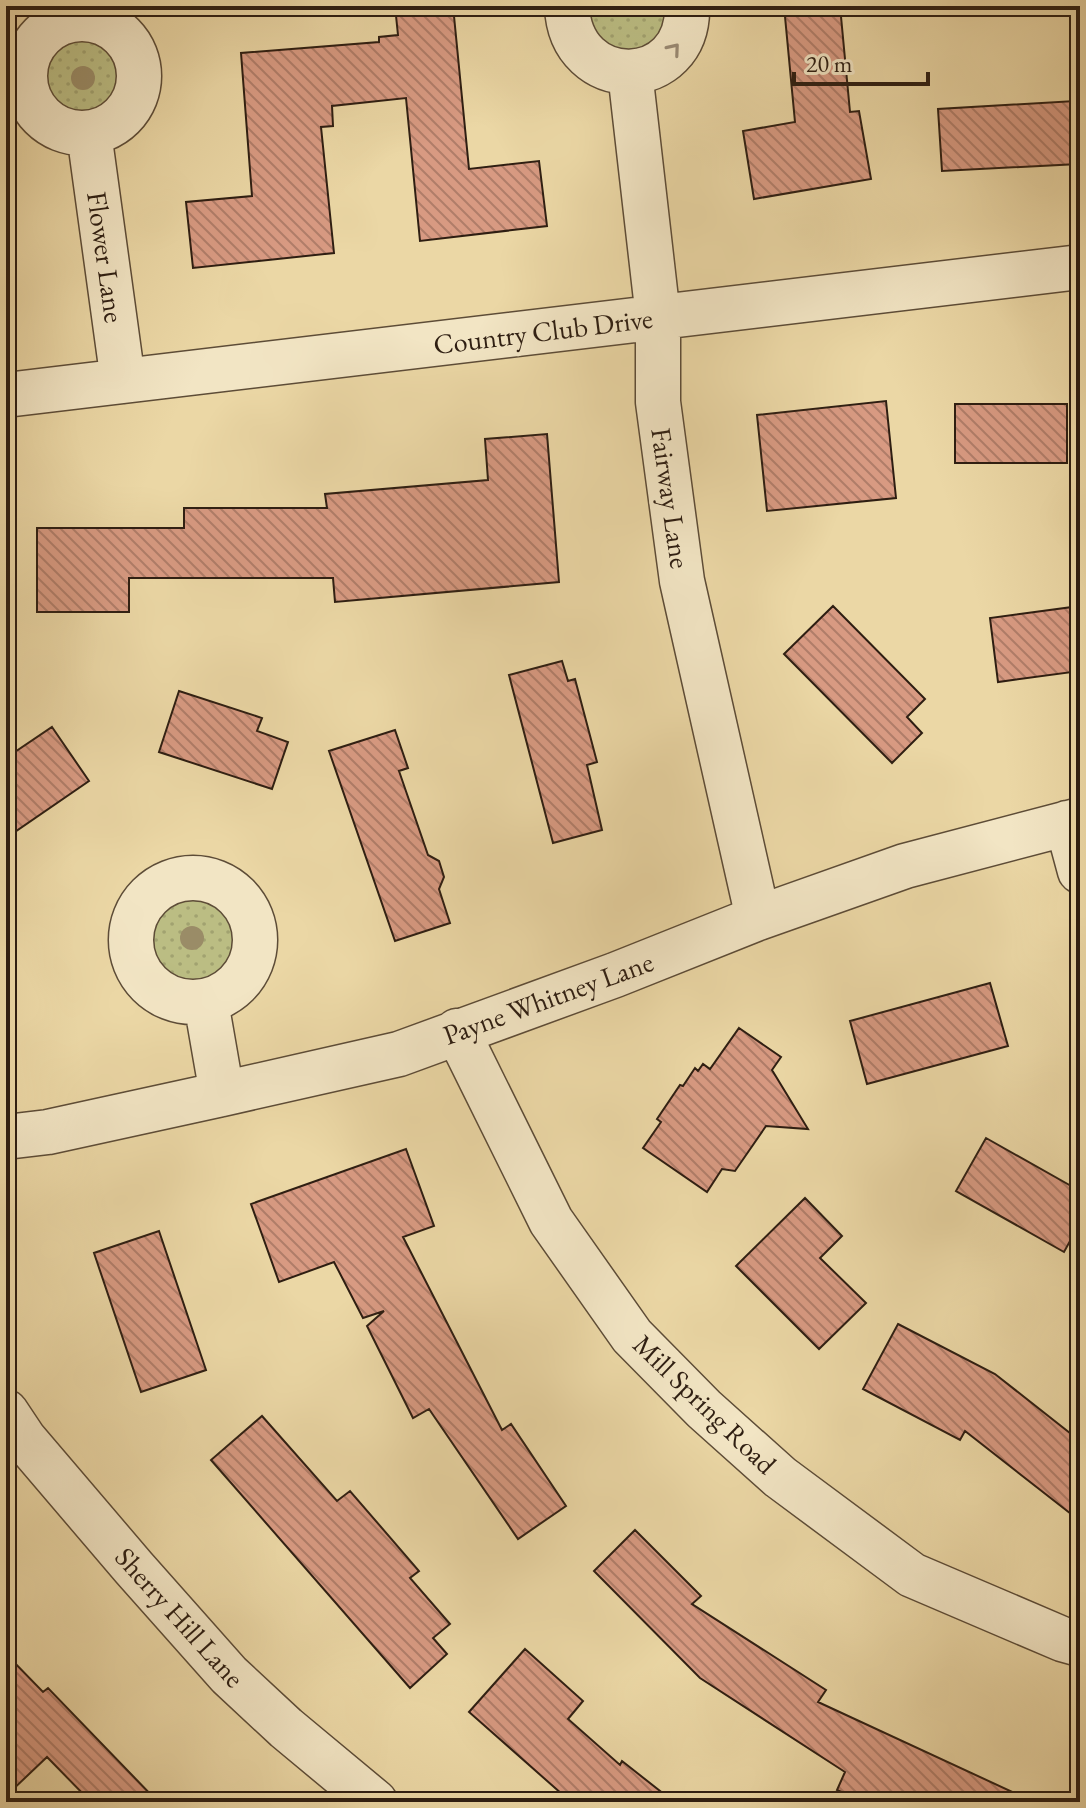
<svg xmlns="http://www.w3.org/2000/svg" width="1086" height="1808" font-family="'EB Garamond',serif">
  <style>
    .grass { fill: url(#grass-dots); stroke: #746e4a; stroke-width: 2 }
    .building { fill: url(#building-back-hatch); stroke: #2e1e12; stroke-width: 2 }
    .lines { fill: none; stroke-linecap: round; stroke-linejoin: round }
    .minor-casing { stroke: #5d4c37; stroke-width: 47 }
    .minor { stroke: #f2e5c4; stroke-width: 44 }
    .tree { fill: #9a8c67 }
    .oneway { stroke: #9a8b74 }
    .labels { text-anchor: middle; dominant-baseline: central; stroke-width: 8; stroke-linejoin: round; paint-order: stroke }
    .street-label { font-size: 28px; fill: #2e1e12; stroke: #f2e5c4 }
  </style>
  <defs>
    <pattern id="grass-dots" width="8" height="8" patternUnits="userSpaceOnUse" patternTransform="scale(2)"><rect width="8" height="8" fill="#bbbd83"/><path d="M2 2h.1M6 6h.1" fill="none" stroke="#a1a270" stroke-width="1.8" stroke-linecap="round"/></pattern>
    <pattern id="building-back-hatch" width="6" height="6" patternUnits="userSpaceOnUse" patternTransform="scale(2)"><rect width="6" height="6" fill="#d89a82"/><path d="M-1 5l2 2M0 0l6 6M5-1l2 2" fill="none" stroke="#b07d69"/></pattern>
  </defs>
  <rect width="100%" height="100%" fill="#ebd7a5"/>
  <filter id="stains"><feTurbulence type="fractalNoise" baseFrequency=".0025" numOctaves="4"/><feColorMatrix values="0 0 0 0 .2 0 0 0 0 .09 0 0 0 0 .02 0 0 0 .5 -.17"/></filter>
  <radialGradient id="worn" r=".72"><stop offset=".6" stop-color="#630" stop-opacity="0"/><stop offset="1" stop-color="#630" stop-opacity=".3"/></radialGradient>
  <path class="grass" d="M 567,6 L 687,6 L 630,72 Z
    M26 76a56 56 0 1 1 112 0a56 56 0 1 1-112 0Z
    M131 940a62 62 0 1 1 124 0a62 62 0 1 1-124 0Z"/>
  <path class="building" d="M 395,6 L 453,6 L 469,169 L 539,161 L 547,226 L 420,241 L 406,98 L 332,106 L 333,126 L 321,127 L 334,253 L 193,268 L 186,202 L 252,196 L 241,53 L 379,42 L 379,37 L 398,35 Z
    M 784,6 L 840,6 L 850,112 L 859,111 L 871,179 L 754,199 L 743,131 L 795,122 Z
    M 1075,101 L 1078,164 L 942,171 L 938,109 Z
    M 886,401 L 896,498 L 767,511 L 757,415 Z
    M 955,404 L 1067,404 L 1067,463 L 955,463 Z
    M 547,434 L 559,582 L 335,602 L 333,578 L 129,578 L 129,612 L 37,612 L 37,528 L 184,528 L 184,508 L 327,508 L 325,494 L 488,480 L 485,439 Z
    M 833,606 L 925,699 L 907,717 L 922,733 L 892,763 L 784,654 Z
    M 1080,606 L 1080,671 L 998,682 L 990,618 Z
    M 562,661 L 568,681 L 575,679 L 597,762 L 587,765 L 602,830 L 553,843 L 509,675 Z
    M 179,691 L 262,718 L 257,731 L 288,742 L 272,789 L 159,752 Z
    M 52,727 L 89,781 L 6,838 L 6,758 Z
    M 395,730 L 408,768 L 399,771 L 428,855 L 439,861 L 444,877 L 439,889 L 450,923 L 395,941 L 329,751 Z
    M 990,983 L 1008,1046 L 867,1084 L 850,1021 Z
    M 739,1028 L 781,1057 L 772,1070 L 808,1129 L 766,1126 L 735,1171 L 722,1169 L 707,1192 L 643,1148 L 661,1122 L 657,1119 L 680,1085 L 683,1086 L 695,1068 L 698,1071 L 703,1064 L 710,1069 Z
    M 986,1138 L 1080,1191 L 1080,1223 L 1064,1252 L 956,1191 Z
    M 406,1149 L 434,1226 L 403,1237 L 502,1430 L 511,1424 L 566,1506 L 518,1539 L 429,1409 L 413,1418 L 367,1326 L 384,1311 L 363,1318 L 334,1262 L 279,1282 L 251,1204 Z
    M 805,1198 L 842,1236 L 820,1258 L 866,1303 L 819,1349 L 736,1266 Z
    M 159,1231 L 206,1370 L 141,1392 L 94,1253 Z
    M 898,1324 L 995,1374 L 1080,1441 L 1080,1521 L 965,1431 L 960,1440 L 863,1389 Z
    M 262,1416 L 337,1501 L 350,1491 L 419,1571 L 410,1578 L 450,1624 L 433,1638 L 447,1654 L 410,1688 L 211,1460 Z
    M 635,1530 L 701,1596 L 692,1604 L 826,1690 L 818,1702 L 1034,1802 L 864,1802 L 837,1790 L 845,1772 L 700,1678 L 594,1571 Z
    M 525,1649 L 583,1701 L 568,1719 L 620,1765 L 622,1761 L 674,1802 L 571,1802 L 469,1712 Z
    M 6,1654 L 43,1692 L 48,1688 L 158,1802 L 91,1802 L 47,1757 L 6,1796 Z"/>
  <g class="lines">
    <g class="minor-casing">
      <path id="minor" d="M 567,6 C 570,95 690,92 687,6
        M25 76a57 57 0 1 1 114 0a57 57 0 1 1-114 0Z
        M 630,72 L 658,317 L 658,402 L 682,581 L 758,918
        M 89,133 L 123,381
        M 6,395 L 1080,267
        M 1067,823 L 1080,871
        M131 940a62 62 0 1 1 124 0a62 62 0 1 1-124 0Z
        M 206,1002 L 222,1094
        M 457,1031 L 551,1221 L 632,1336 L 704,1409 L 780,1477 L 912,1575 L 1062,1639 L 1080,1644
        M 6,1137 L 48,1132 L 222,1094 L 399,1054 L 615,975 L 758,918 L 905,866 L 1080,820
        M 6,1412 L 24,1439 L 134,1568 L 229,1675 L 286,1728 L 375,1802"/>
    </g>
    <use href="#minor" class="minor"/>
  </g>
  <g class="tree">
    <circle cx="83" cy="78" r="12"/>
    <circle cx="192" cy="938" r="12"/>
  </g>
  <defs><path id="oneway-chevron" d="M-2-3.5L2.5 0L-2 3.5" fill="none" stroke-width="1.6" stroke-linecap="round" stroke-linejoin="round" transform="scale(2)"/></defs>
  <use class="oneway" href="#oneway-chevron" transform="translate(674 49) rotate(-50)"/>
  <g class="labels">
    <g class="street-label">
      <text transform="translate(106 257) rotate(82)">Flower Lane</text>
      <text transform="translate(543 331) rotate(-7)">Country Club Drive</text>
      <text transform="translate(671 498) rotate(82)">Fairway Lane</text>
      <text transform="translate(548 998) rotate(-20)">Payne Whitney Lane</text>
      <text transform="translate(705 1404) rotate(44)">Mill Spring Road</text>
      <text transform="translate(180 1617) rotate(48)">Sherry Hill Lane</text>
    </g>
  </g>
  <rect width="1086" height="1808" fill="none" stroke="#ebd7a5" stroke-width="32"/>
  <rect x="8" y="8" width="1070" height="1792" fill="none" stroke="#2e1e12" stroke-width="4"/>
  <rect x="16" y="16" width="1054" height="1776" fill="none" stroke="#2e1e12" stroke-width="2"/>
  <path d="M794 72v12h134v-12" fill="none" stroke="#2e1e12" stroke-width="4"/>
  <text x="806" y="72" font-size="24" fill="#2e1e12" stroke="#f2e5c4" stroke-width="6" paint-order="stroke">20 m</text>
  <rect width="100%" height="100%" filter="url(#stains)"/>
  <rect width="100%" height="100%" fill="url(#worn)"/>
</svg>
